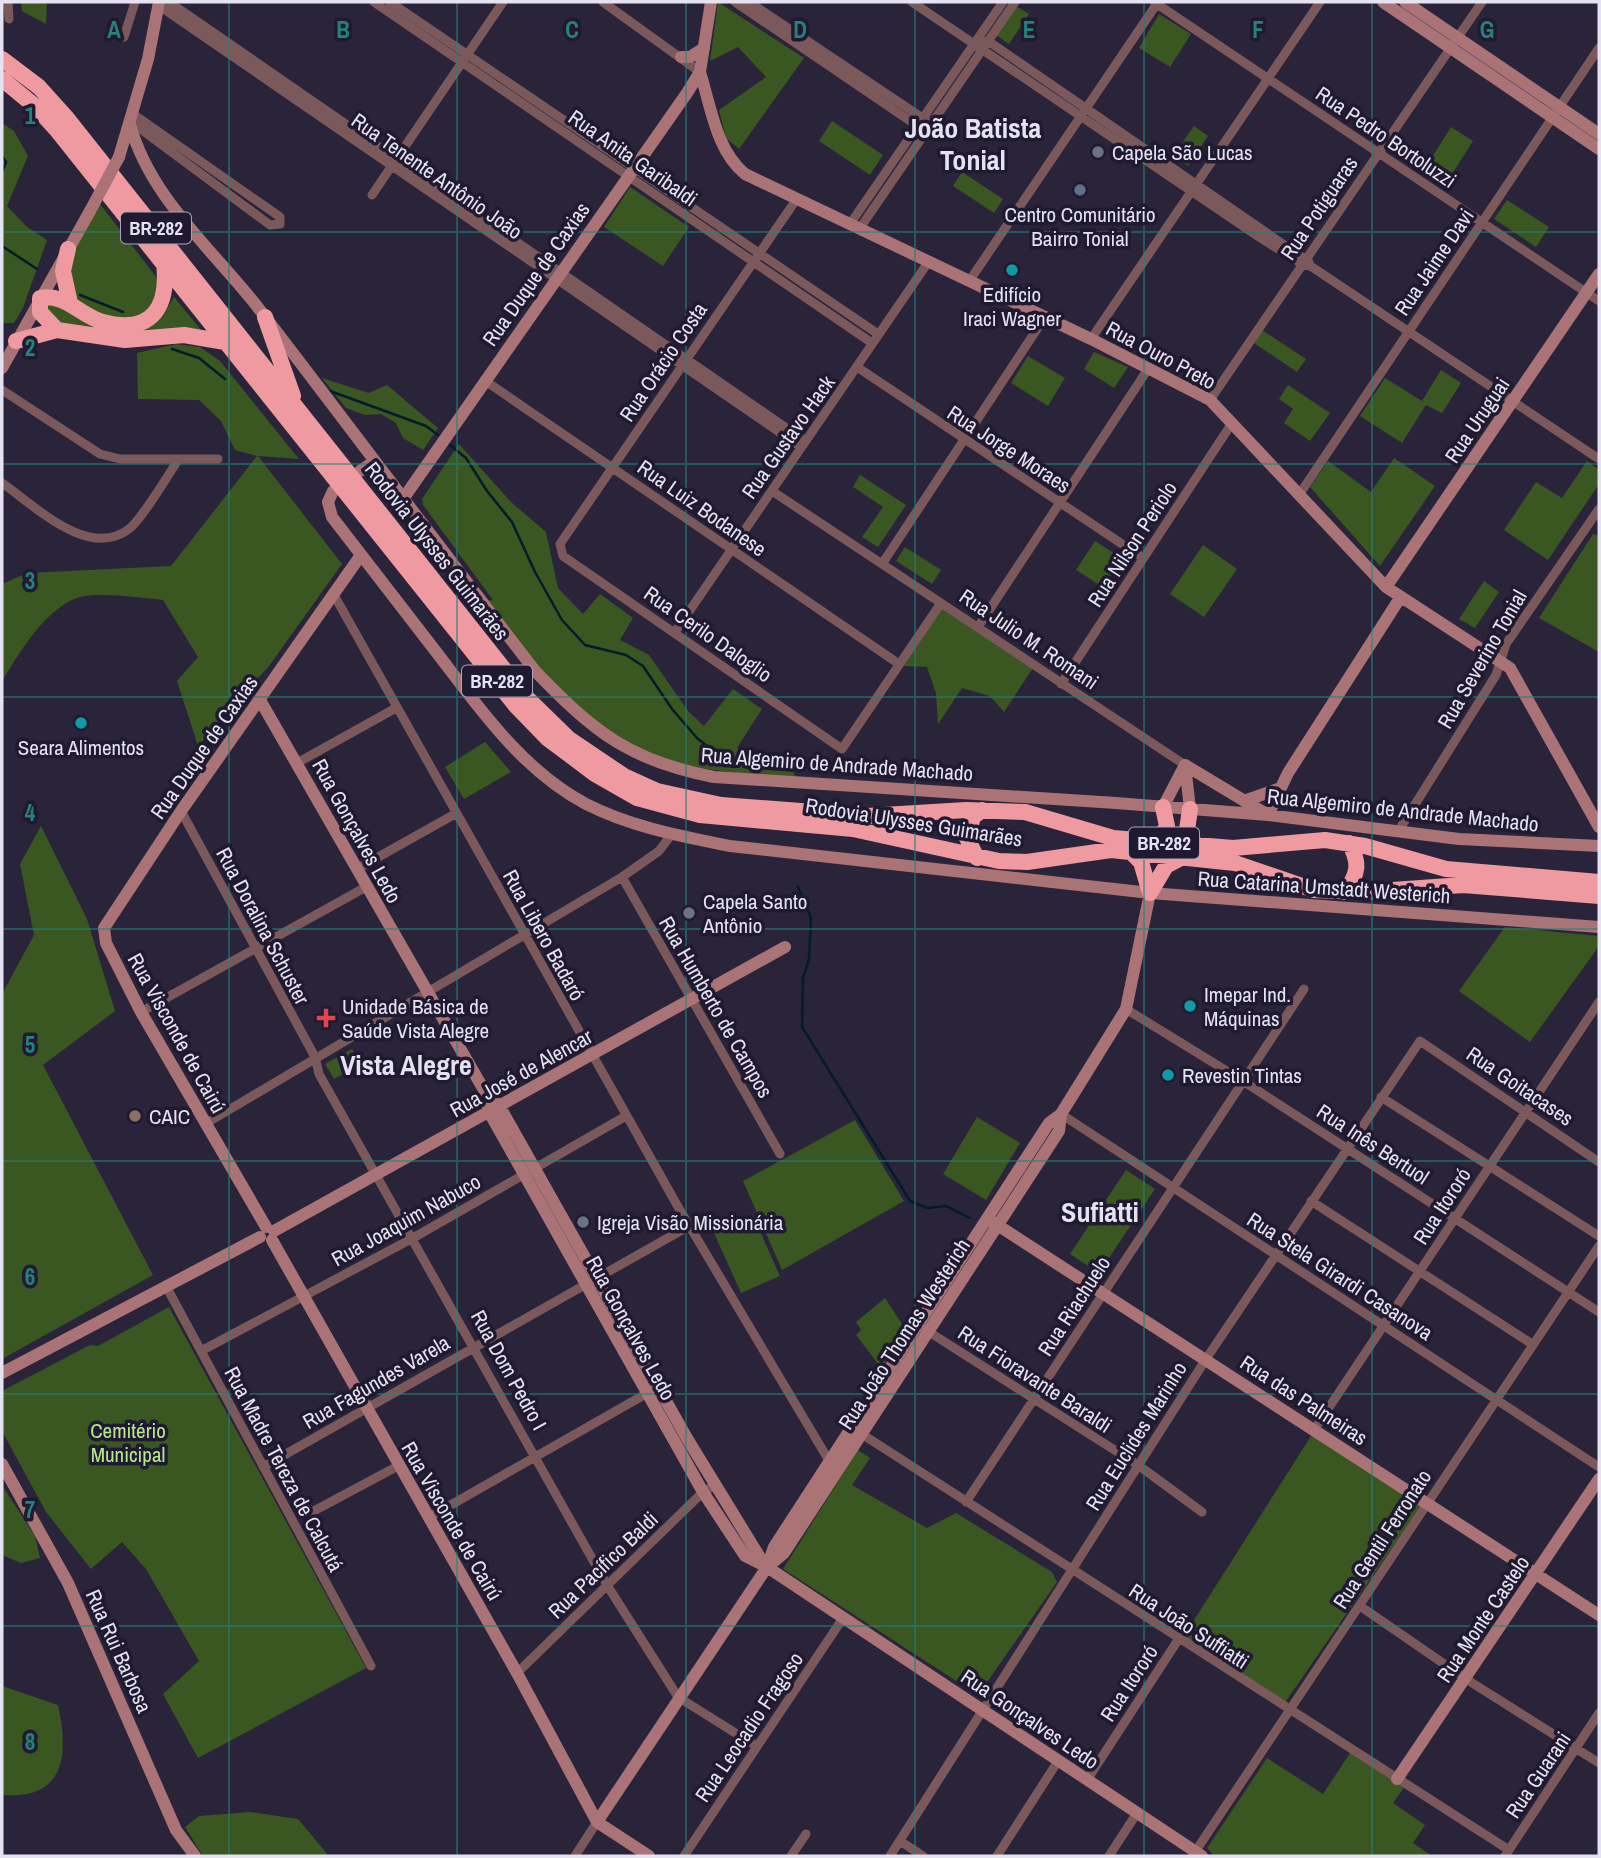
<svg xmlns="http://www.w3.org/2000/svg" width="1601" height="1858" font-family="'Archivo Narrow',sans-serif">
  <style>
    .green { fill: #3a5621 }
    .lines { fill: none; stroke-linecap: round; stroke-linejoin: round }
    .stream { stroke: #031c29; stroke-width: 2.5 }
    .street { stroke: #7b595b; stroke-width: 9 }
    .secondary { stroke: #aa7477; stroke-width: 12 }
    .highway { stroke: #ef9aa0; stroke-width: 16 }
    .secondary-bridge { stroke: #aa7477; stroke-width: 12 }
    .grid { fill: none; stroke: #24817b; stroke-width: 2; stroke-opacity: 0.55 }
    .worship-dot { fill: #6b7280; stroke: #201a31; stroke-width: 2.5 }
    .service-dot { fill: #5c6f8a; stroke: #201a31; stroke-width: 2.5 }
    .culture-dot { fill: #0f9aa8; stroke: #201a31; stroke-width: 2.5 }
    .health-dot { fill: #e0444e; stroke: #201a31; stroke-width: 2.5 }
    .education-dot { fill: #8d6e63; stroke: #201a31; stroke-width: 2.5 }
    .labels { text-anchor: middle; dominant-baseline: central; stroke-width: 7; stroke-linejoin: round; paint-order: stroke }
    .shield { fill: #201a31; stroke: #aaa6b8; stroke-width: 2 }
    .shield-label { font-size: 19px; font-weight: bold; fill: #e5e2f2 }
    .street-label { font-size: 21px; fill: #e5e2f2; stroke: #201a31 }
    .poi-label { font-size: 21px; fill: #e5e2f2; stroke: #201a31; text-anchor: start }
    .park-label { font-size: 21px; fill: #b6e98d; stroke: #201a31 }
    .district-label { font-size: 28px; font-weight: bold; fill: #e5e2f2; stroke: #201a31 }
    .grid-label { font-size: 23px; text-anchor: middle; font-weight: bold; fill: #24817b; stroke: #201a31; stroke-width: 7; stroke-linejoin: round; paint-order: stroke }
  </style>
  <rect width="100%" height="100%" fill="#2a243b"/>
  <path class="green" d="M 21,2 L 47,2 L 46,24 L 22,11 Z
    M 718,2 L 804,58 L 739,149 L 726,138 L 719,110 L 766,77 L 738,47 L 710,61 Z
    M 1016,6 L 1029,14 L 1009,44 L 996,35 Z
    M 1159,14 L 1191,34 L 1170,67 L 1139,48 Z
    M 832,121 L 883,155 L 870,175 L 819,141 Z
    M 2,123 L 14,131 L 28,156 L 7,206 L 27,227 L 47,240 L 23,308 L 14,323 L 2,323 Z
    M 1194,126 L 1208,136 L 1188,166 L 1173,156 Z
    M 1451,127 L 1473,141 L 1447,182 L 1425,168 Z
    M 962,172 L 1003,199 L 994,213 L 953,186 Z
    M 630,187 L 689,227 L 663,266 L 604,227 Z
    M 1507,200 L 1549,227 L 1536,247 L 1494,219 Z
    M 100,204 L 157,278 C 167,333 89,329 72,294 C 69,288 69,274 69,267 C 71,246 90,222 100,204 Z
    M 174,297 L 202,331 L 139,338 L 62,327 L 44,305 L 51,302 L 149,325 L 163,316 Z
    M 1262,330 L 1306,359 L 1297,372 L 1254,343 Z
    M 176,344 L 200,347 L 220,361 L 299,459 L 258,456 L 342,564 L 269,666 L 198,746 L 177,681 L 198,657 L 163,600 C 140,598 92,590 72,600 C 41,615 19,654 2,681 L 2,584 L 27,573 L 171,566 L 257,456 L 235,450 L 221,421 L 199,400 L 138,399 L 137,353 Z
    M 1094,352 L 1128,367 L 1114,388 L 1084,369 Z
    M 1028,356 L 1065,378 L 1048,406 L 1011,383 Z
    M 1441,370 L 1461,383 L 1442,413 L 1426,405 L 1402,443 L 1360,416 L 1385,378 L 1422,401 Z
    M 322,378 L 369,393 L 387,385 L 438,428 L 423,450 L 403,438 L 396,423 L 381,414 L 365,415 L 346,408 Z
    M 1288,385 L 1330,413 L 1310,441 L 1284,423 L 1293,409 L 1279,399 Z
    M 459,444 L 511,502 L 546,532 L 558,588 L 583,614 L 600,594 L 633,618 L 620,640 L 649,655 L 688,711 L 704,726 L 733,689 L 762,709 L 737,748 L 790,766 L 798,781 L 677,765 L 652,758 L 569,706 L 482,601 L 493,600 L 423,505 L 422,499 Z
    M 1394,458 L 1435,486 L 1380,566 L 1310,487 L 1328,461 L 1371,492 Z
    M 1587,461 L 1599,470 L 1599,484 L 1548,560 L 1504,530 L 1536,482 L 1562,498 Z
    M 860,475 L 906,505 L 878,547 L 862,537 L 883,507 L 853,487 Z
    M 1593,534 L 1599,536 L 1599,652 L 1539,618 Z
    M 1095,541 L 1123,559 L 1104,588 L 1076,570 Z
    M 1203,545 L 1237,569 L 1204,617 L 1170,594 Z
    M 905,547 L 941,570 L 932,584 L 896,561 Z
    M 1484,581 L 1499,592 L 1475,628 L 1459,619 Z
    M 941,608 L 1033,668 L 1004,712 L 990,696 L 962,688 L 938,724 L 936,693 L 927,667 L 904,666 Z
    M 485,742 L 511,772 L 464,799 L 445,767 Z
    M 41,826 L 87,919 L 115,1011 L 43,1065 L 153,1275 L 2,1359 L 2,994 L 34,935 L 20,864 Z
    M 1505,927 L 1599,936 L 1599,946 L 1530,1042 L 1459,991 Z
    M 352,1049 L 360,1062 L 358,1066 L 334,1079 L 325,1064 Z
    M 977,1117 L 1020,1143 L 986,1200 L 943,1174 Z
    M 855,1120 L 904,1201 L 782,1270 L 743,1181 Z
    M 1126,1170 L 1155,1189 L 1099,1273 L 1070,1254 Z
    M 753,1216 L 780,1276 L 741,1293 L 714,1233 Z
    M 885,1298 L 904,1327 L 882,1369 L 856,1335 L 861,1330 L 856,1322 Z
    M 169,1307 L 366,1668 L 198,1758 L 163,1694 L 199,1661 L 146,1569 L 122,1542 L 91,1569 L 46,1512 L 2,1431 L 2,1391 L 90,1345 L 98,1346 Z
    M 1313,1433 L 1423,1503 L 1284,1704 L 1182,1639 Z
    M 858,1450 L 870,1458 L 852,1485 L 927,1528 L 956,1513 L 1052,1572 L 1057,1582 L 978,1695 L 783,1569 Z
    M 2,1485 L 35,1536 L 40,1558 L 21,1563 L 2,1555 Z
    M 2,1686 L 58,1705 C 69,1754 66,1800 2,1795 Z
    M 1352,1750 L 1405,1786 L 1393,1803 L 1425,1825 L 1413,1843 L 1432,1856 L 1214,1856 L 1207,1848 L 1267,1758 L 1323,1794 Z
    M 250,1812 L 298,1819 L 329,1856 L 203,1856 L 185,1827 L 199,1816 Z"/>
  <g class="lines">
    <path class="stream" d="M 2,156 L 6,162 L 2,172
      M 2,246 L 37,269
      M 80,295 L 123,312
      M 172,349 L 199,358 L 225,379
      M 330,391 L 426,426 L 438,435
      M 450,445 L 466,458 L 487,491 L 512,522 L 535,572 L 562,620 L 585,645 L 626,655 L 643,666 L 672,709 L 697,738 L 733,767
      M 798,887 L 811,918 L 809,959 L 803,978 L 802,1027 L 910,1201 L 927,1208 L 946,1206 L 970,1218"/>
    <path class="street" d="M 8,2 L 9,19
      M 169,2 L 805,441
      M 374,2 L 872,343
      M 390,2 L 878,334
      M 603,2 L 700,72
      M 735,2 L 922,129
      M 749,2 L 927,121
      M 912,2 L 1259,237 L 1302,264 L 1312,267 L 1599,459
      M 1154,2 L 1599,301
      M 158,5 L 801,447
      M 124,37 L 135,2
      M 975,44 L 988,41 L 1309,262
      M 131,122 L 270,225 L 280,224 L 280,217 L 133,114
      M 372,195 L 503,2
      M 796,200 L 560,544 L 563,556 L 842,749 L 941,603
      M 850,224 L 1003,2
      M 860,228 L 1015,2
      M 970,280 L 1158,2
      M 1091,339 L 1320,2
      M 857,367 L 1143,558
      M 484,380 L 899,664
      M 2,390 L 100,454 L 120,459 L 218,459
      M 1210,400 L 1482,2
      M 2,483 C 34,505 88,560 129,529 C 143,518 167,476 179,459
      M 772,491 L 1185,765
      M 1299,495 L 1599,48
      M 882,564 L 1045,317
      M 334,595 L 677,1205 L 831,1464
      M 978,627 L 1148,369
      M 675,632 L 929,261
      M 1061,684 L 1232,423
      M 297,763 L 396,708
      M 181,811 L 315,1057 L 319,1074 L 607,1585 L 678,1697 L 756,1746
      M 1399,830 L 1496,675 L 1506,644 L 1599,509
      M 357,869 L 455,814
      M 622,877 L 780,1154
      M 1126,1009 L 1243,1081 L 1599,1312
      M 141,1012 L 366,887
      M 1381,1097 L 1599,1236
      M 1061,1114 L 1599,1467
      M 205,1124 L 622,877 L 659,851 L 671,835
      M 1311,1201 L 1532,1344
      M 167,1288 L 371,1666
      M 926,1330 L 1138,1465 L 1202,1512
      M 201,1351 L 413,1238 L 626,1116
      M 1314,1430 L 1599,1002
      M 857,1431 L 1509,1850
      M 263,1467 L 689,1226
      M 966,1502 L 1304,989
      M 310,1513 L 398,1466
      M 428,1518 L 651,1391
      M 1360,1606 L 1466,1679 L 1599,1763
      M 517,1673 L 703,1492 L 715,1485
      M 1087,1780 L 1178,1640
      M 900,1841 L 923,1856
      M 1195,1852 L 1599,1246
      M 575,1856 L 597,1822
      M 684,1856 L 843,1618
      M 791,1856 L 806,1834
      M 890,1856 L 1206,1359 L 1420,1041 L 1599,1162
      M 997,1856 L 1058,1761
      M 1109,1856 L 1137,1813
      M 1505,1856 L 1599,1713"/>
    <path class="secondary" d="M 1383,2 L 1599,149
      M 1405,2 L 1599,134
      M 681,57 L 690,57 L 704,48
      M 700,72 C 711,107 716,150 745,174 L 1091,339 L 1210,400 L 1386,587 L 1510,668 L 1599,827
      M 130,124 C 149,196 211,248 256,305 C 350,427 442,551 536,672 C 594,732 630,761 714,777 L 1116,803 L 1268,815 L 1459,839 L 1599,846
      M 119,157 L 148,59 L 159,2
      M 2,368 L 90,211
      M 360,471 L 375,461
      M 333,491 L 328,502 L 332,517 C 367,562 402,608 437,653 C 480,709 522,770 586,804 C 631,827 681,836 730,846 L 1150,893 L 1599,927
      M 403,499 L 687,93 L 700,72 L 711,2
      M 1386,587 L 1599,274
      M 260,700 L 484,1090 L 500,1107 L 688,1440 L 764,1564
      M 1185,765 L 1268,815 L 1288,773 L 1400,598
      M 1185,765 L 1190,809
      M 1244,801 L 1278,789
      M 1163,807 L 1185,765
      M 484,1090 L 489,1112 L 703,1492 L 745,1556 L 767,1567 L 1202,1856
      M 988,1219 L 1599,1615
      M 266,1227 L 141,1012 L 106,943 L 104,928 L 181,811 L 361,555
      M 274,1231 L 785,947
      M 272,1240 L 517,1673 L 597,1822 L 649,1856
      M 2,1373 L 260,1237
      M 2,1464 L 68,1583 L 176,1830 L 195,1856
      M 767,1567 L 784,1553 L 1059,1131 L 1061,1114
      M 1397,1779 L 1599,1479
      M 597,1822 L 767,1567 L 774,1547 L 1049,1123 L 1061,1114 L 1126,1009 L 1150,893"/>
    <path class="highway" d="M 2,59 L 39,87 L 66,117 L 526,697 L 569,739 L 624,776 L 657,791 L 721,805 L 867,816 L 966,810 L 1025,812 L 1113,838 L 1233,848 L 1325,840 L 1365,846 L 1446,869 L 1599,882
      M 2,79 L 36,107 L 56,129 L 516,706 L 547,738 L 595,774 L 637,798 L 700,815 L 853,829 L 999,861 L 1027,862 L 1111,850 L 1235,863 L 1314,890 L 1364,892 L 1463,885 L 1599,896
      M 68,249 L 63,271 L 70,303
      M 265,317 L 293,396
      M 57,330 L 40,312 L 40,298 C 66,293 80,316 103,322 C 153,335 169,306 164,263
      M 16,341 L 57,330 L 125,340 L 184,335 L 225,342
      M 1190,809 L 1187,830 L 1196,846
      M 1158,842 L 1167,826 L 1163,807
      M 1131,852 L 1141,862 L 1150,893
      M 977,858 L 967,838 L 973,817 L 982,810
      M 1344,892 C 1359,875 1360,862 1349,843
      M 1150,893 L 1166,866 L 1181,858"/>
    <path class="secondary-bridge" d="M 90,211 L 119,157"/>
  </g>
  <path class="grid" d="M 229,2 L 229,1856M 457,2 L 457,1856M 686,2 L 686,1856M 915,2 L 915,1856M 1144,2 L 1144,1856M 1372,2 L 1372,1856M 2,232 L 1599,232M 2,464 L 1599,464M 2,697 L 1599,697M 2,929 L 1599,929M 2,1161 L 1599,1161M 2,1394 L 1599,1394M 2,1626 L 1599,1626"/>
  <g class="worship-dot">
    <circle cx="1098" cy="152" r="7"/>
    <circle cx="689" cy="913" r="7"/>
    <circle cx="583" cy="1222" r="7"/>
  </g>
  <circle class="service-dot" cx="1080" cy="190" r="7"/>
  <g class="culture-dot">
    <circle cx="1012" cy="270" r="7"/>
    <circle cx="81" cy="723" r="7"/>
    <circle cx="1190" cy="1006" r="7"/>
    <circle cx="1168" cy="1075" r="7"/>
  </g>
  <path class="health-dot" d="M322.5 1007.5h7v7h7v7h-7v7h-7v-7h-7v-7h7z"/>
  <circle class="education-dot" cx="135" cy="1116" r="7"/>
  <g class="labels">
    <g class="shield">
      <rect x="121" y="212.5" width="70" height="31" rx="5"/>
      <rect x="462" y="665.5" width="70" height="31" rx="5"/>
      <rect x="1129" y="827.5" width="70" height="31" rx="5"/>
    </g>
    <g class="shield-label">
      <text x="156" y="228">BR-282</text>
      <text x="497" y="681">BR-282</text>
      <text x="1164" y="843">BR-282</text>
    </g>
    <g class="street-label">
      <text transform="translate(1386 137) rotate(34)">Rua Pedro Bortoluzzi</text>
      <text transform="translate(633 158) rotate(35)">Rua Anita Garibaldi</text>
      <text transform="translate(437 176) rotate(35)">Rua Tenente Antônio João</text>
      <text transform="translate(1319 208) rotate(-56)">Rua Potiguaras</text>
      <text transform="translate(1434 262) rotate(-56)">Rua Jaime Davi</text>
      <text transform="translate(536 274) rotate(-55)">Rua Duque de Caxias</text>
      <text transform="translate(1161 355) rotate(28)">Rua Ouro Preto</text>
      <text transform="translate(663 362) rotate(-56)">Rua Orácio Costa</text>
      <text transform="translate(1477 420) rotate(-56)">Rua Uruguai</text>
      <text transform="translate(788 437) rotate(-55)">Rua Gustavo Hack</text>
      <text transform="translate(1009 449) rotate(33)">Rua Jorge Moraes</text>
      <text transform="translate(702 508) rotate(35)">Rua Luiz Bodanese</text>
      <text transform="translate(1132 544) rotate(-57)">Rua Nilson Periolo</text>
      <text transform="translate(437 551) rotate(52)">Rodovia Ulysses Guimarães</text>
      <text transform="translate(708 634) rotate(35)">Rua Cerilo Daloglio</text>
      <text transform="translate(1029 639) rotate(34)">Rua Julio M. Romani</text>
      <text transform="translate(1482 659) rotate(-60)">Rua Severino Tonial</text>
      <text transform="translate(204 747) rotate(-55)">Rua Duque de Caxias</text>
      <text transform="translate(837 764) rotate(4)">Rua Algemiro de Andrade Machado</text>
      <text transform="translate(1403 810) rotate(6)">Rua Algemiro de Andrade Machado</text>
      <text transform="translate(914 822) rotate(9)">Rodovia Ulysses Guimarães</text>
      <text transform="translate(357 831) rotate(61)">Rua Gonçalves Ledo</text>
      <text transform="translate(1324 887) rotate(4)">Rua Catarina Umstadt Westerich</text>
      <text transform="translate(263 926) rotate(62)">Rua Doralina Schuster</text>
      <text transform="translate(544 935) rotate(61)">Rua Libero Badaró</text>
      <text transform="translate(716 1007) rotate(60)">Rua Humberto de Campos</text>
      <text transform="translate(177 1033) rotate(61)">Rua Visconde de Cairú</text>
      <text transform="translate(521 1073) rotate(-29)">Rua José de Alencar</text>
      <text transform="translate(1520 1086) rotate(34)">Rua Goitacases</text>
      <text transform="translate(1373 1144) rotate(33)">Rua Inês Bertuol</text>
      <text transform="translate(1442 1206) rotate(-57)">Rua Itororó</text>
      <text transform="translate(406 1220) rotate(-29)">Rua Joaquim Nabuco</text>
      <text transform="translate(1340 1276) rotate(33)">Rua Stela Girardi Casanova</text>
      <text transform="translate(1074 1306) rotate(-57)">Rua Riachuelo</text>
      <text transform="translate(631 1328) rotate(61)">Rua Gonçalves Ledo</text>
      <text transform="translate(904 1334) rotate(-57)">Rua João Thomas Westerich</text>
      <text transform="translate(509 1370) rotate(61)">Rua Dom Pedro I</text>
      <text transform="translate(1035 1379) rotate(33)">Rua Fioravante Baraldi</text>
      <text transform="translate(376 1382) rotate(-30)">Rua Fagundes Varela</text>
      <text transform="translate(1304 1400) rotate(33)">Rua das Palmeiras</text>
      <text transform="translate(1136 1436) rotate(-58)">Rua Euclides Marinho</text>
      <text transform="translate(284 1469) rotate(62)">Rua Madre Tereza de Calcutá</text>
      <text transform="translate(452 1521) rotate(60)">Rua Visconde de Cairú</text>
      <text transform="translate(1382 1539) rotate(-57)">Rua Gentil Ferronato</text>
      <text transform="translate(603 1565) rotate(-44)">Rua Pacífico Baldi</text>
      <text transform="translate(1483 1619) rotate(-56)">Rua Monte Castelo</text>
      <text transform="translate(1189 1626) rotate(33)">Rua João Suffiatti</text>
      <text transform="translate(119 1651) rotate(66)">Rua Rui Barbosa</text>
      <text transform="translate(1129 1683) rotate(-57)">Rua Itororó</text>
      <text transform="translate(1030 1719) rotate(34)">Rua Gonçalves Ledo</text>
      <text transform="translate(749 1727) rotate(-56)">Rua Leocadio Fragoso</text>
      <text transform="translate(1538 1775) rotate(-56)">Rua Guarani</text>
    </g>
    <g class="poi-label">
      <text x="1112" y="152">Capela São Lucas</text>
      <text x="1080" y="214" text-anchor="middle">Centro Comunitário<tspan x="1080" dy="24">Bairro Tonial</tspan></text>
      <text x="1012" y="294" text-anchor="middle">Edifício<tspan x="1012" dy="24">Iraci Wagner</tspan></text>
      <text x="81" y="747" text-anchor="middle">Seara Alimentos</text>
      <text x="703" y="901">Capela Santo<tspan x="703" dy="24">Antônio</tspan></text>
      <text x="1204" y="994">Imepar Ind.<tspan x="1204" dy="24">Máquinas</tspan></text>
      <text x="342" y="1006">Unidade Básica de<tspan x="342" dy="24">Saúde Vista Alegre</tspan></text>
      <text x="1182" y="1075">Revestin Tintas</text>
      <text x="149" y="1116">CAIC</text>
      <text x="597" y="1222">Igreja Visão Missionária</text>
    </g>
    <g class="park-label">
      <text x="128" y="1430">Cemitério<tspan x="128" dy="24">Municipal</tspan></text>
    </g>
    <g class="district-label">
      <text x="973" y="128">João Batista<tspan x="973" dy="32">Tonial</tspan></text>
      <text x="406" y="1065">Vista Alegre</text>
      <text x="1100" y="1212">Sufiatti</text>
    </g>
  </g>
  <g class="grid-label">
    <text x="114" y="38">A</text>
    <text x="343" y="38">B</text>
    <text x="572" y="38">C</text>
    <text x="800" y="38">D</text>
    <text x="1029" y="38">E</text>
    <text x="1258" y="38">F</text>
    <text x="1487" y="38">G</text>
    <text x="30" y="124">1</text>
    <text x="30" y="356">2</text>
    <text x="30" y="589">3</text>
    <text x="30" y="821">4</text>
    <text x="30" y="1053">5</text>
    <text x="30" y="1285">6</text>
    <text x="30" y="1518">7</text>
    <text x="30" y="1750">8</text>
  </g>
  <rect width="1601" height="1858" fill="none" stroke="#e5e2f2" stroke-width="7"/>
</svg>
